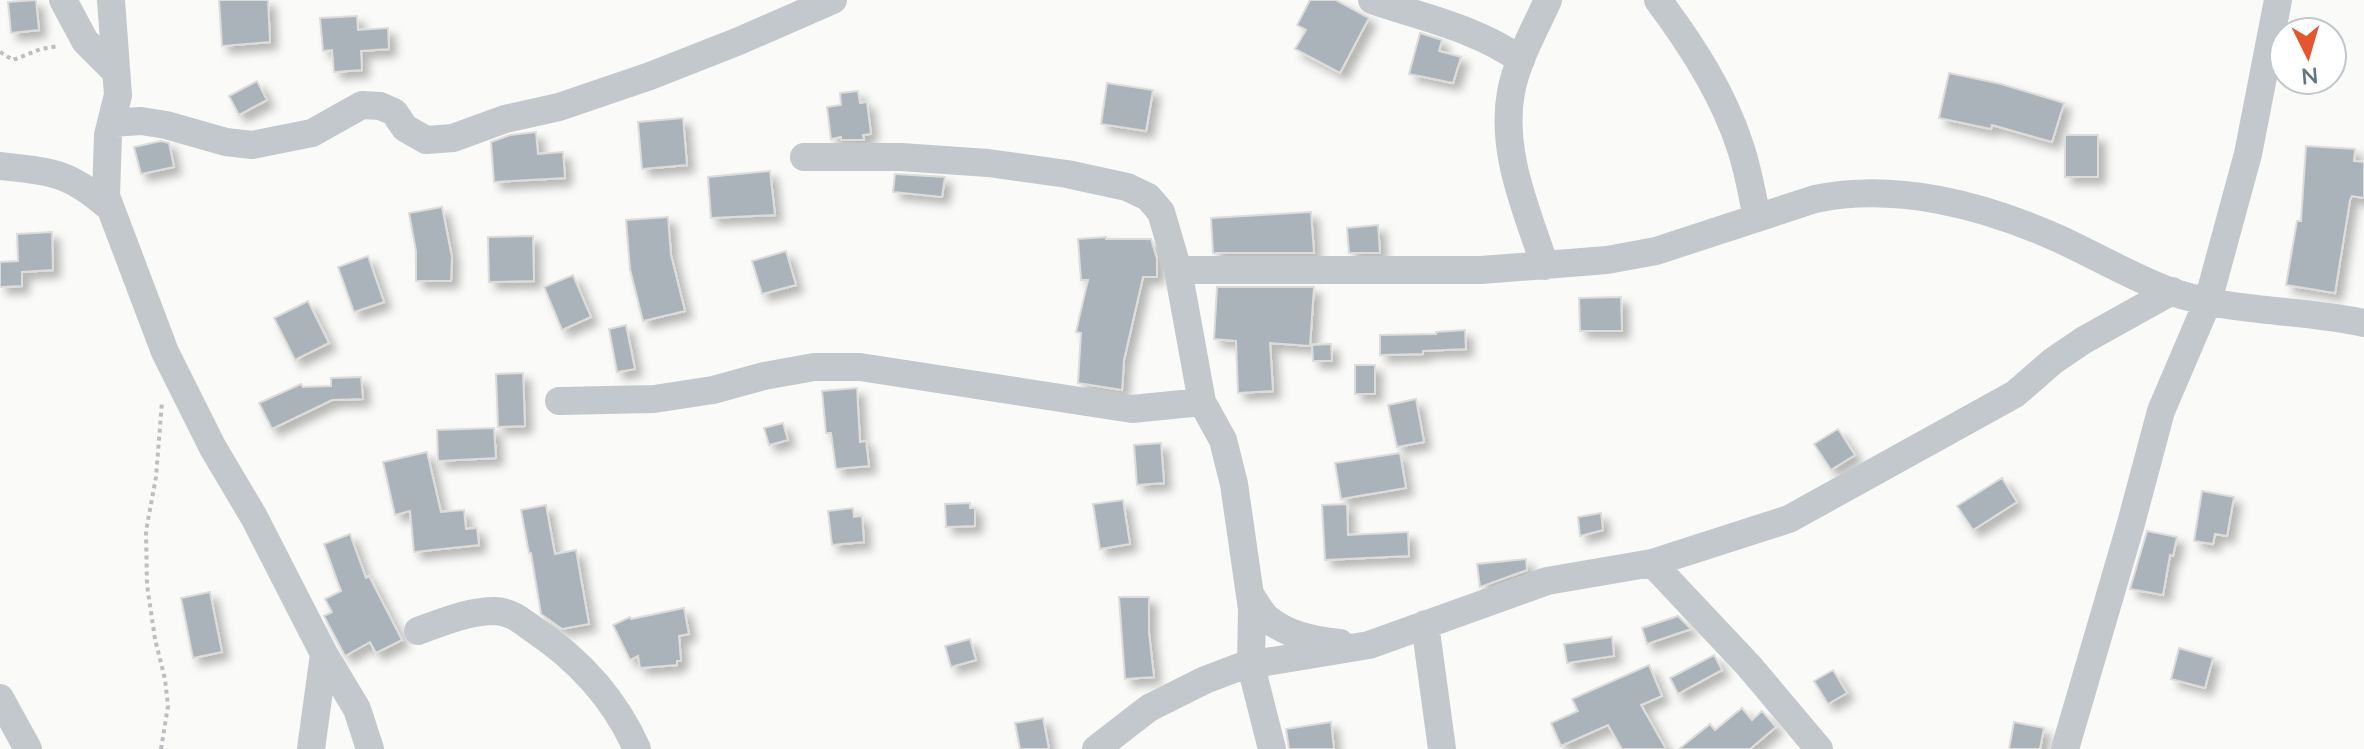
<svg xmlns="http://www.w3.org/2000/svg" width="2364" height="749" font-family="Lato,sans-serif">
  <style>
    .building { fill: #aab3b9; stroke: #dcdcda; stroke-width: 2; filter: url(#shadow) }
    .lines { fill: none; stroke-linecap: round; stroke-linejoin: round }
    .path { stroke: #bbbfc2; stroke-width: 4; stroke-dasharray: 4 4; stroke-linecap: butt }
    .minor { stroke: #c3c8cc; stroke-width: 28 }
  </style>
  <defs>
    <filter id="shadow"><feDropShadow dx="7" dy="7" stdDeviation="4" flood-color="#0004"/></filter>
  </defs>
  <rect width="100%" height="100%" fill="#fafaf8"/>
  <path class="building" d="M 36,0 L 39,30 L 11,33 L 8,2 Z
    M 219,0 L 268,0 L 270,42 L 222,46 Z
    M 1310,0 L 1336,0 L 1369,18 L 1340,73 L 1295,49 L 1306,30 L 1297,25 Z
    M 357,16 L 358,30 L 388,28 L 389,49 L 361,51 L 362,70 L 334,72 L 332,50 L 323,51 L 320,18 Z
    M 1420,33 L 1442,40 L 1439,51 L 1461,57 L 1453,83 L 1409,74 Z
    M 1949,73 L 2001,84 L 2064,103 L 2052,142 L 1992,125 L 1991,129 L 1939,118 Z
    M 257,81 L 267,100 L 239,115 L 229,96 Z
    M 1107,83 L 1153,90 L 1146,131 L 1101,124 Z
    M 858,91 L 860,103 L 867,102 L 871,134 L 863,135 L 864,140 L 841,140 L 841,137 L 831,139 L 827,107 L 841,105 L 840,93 Z
    M 683,118 L 687,165 L 642,169 L 638,122 Z
    M 536,132 L 538,154 L 563,152 L 565,178 L 494,182 L 491,142 L 510,135 Z
    M 2065,135 L 2098,135 L 2098,177 L 2065,177 Z
    M 161,141 L 169,143 L 174,167 L 141,174 L 134,147 Z
    M 2306,146 L 2355,149 L 2354,161 L 2364,162 L 2364,198 L 2352,196 L 2350,200 L 2335,293 L 2286,285 L 2297,221 L 2301,221 Z
    M 770,171 L 775,215 L 711,218 L 708,177 Z
    M 895,174 L 945,177 L 942,197 L 893,192 Z
    M 442,207 L 452,257 L 451,281 L 416,281 L 416,251 L 409,213 Z
    M 1311,212 L 1314,253 L 1213,253 L 1211,218 Z
    M 668,217 L 671,255 L 685,311 L 643,321 L 630,269 L 626,220 Z
    M 1378,225 L 1380,253 L 1349,253 L 1347,228 Z
    M 52,232 L 53,270 L 22,272 L 22,286 L 0,287 L 0,262 L 18,261 L 17,234 Z
    M 533,236 L 534,281 L 489,282 L 488,237 Z
    M 1106,237 L 1106,239 L 1151,239 L 1157,259 L 1157,277 L 1143,277 L 1124,360 L 1122,390 L 1078,383 L 1081,333 L 1076,332 L 1088,280 L 1081,280 L 1078,239 Z
    M 786,251 L 796,285 L 762,294 L 752,261 Z
    M 368,256 L 384,302 L 354,312 L 338,267 Z
    M 573,275 L 591,317 L 562,330 L 544,287 Z
    M 1217,287 L 1314,287 L 1310,346 L 1270,343 L 1273,391 L 1238,393 L 1236,341 L 1214,339 Z
    M 1621,297 L 1622,331 L 1580,331 L 1579,298 Z
    M 308,301 L 329,343 L 295,360 L 274,318 Z
    M 626,325 L 635,369 L 617,372 L 609,329 Z
    M 1465,330 L 1466,349 L 1423,351 L 1423,354 L 1380,355 L 1380,335 L 1436,334 L 1436,332 Z
    M 1331,344 L 1332,361 L 1313,361 L 1312,345 Z
    M 1355,365 L 1375,365 L 1375,394 L 1355,394 Z
    M 523,373 L 525,426 L 498,427 L 496,374 Z
    M 361,377 L 363,399 L 332,400 L 272,429 L 259,403 L 301,384 L 303,387 L 331,386 L 331,378 Z
    M 857,388 L 860,442 L 866,441 L 869,466 L 836,469 L 831,433 L 826,433 L 822,391 Z
    M 1416,399 L 1424,442 L 1397,447 L 1388,405 Z
    M 783,423 L 788,440 L 769,445 L 764,428 Z
    M 494,428 L 496,458 L 438,461 L 437,430 Z
    M 1838,429 L 1855,455 L 1831,470 L 1814,444 Z
    M 1161,443 L 1164,483 L 1137,485 L 1134,445 Z
    M 427,452 L 441,512 L 464,510 L 466,529 L 477,528 L 479,545 L 414,552 L 410,511 L 395,515 L 383,462 Z
    M 1400,453 L 1406,488 L 1341,499 L 1335,463 Z
    M 2002,478 L 2017,502 L 1973,530 L 1957,506 Z
    M 2202,491 L 2234,497 L 2227,536 L 2215,534 L 2213,544 L 2194,541 Z
    M 1123,500 L 1130,544 L 1100,549 L 1093,504 Z
    M 970,503 L 970,508 L 975,508 L 975,526 L 946,527 L 945,504 Z
    M 1347,504 L 1348,535 L 1408,532 L 1409,556 L 1325,560 L 1322,505 Z
    M 546,505 L 555,554 L 576,550 L 589,624 L 562,629 L 541,614 L 531,553 L 529,553 L 521,510 Z
    M 853,508 L 854,517 L 862,516 L 864,542 L 832,545 L 828,511 Z
    M 1601,513 L 1603,530 L 1580,536 L 1578,517 Z
    M 2147,531 L 2177,537 L 2173,556 L 2170,555 L 2163,595 L 2130,589 Z
    M 350,534 L 366,578 L 369,576 L 402,640 L 376,653 L 370,642 L 345,656 L 324,616 L 332,612 L 325,599 L 341,591 L 324,544 Z
    M 1526,559 L 1527,570 L 1480,587 L 1477,564 Z
    M 210,592 L 222,652 L 193,658 L 181,598 Z
    M 1119,597 L 1149,597 L 1149,633 L 1154,677 L 1125,679 Z
    M 684,608 L 689,634 L 679,636 L 681,661 L 677,661 L 677,665 L 640,668 L 638,656 L 630,660 L 613,625 L 630,617 L 631,619 Z
    M 1678,616 L 1691,629 L 1647,644 L 1642,628 Z
    M 1612,637 L 1614,656 L 1567,663 L 1564,644 Z
    M 970,639 L 976,660 L 951,667 L 945,646 Z
    M 2179,648 L 2213,658 L 2205,688 L 2171,679 Z
    M 1714,655 L 1722,670 L 1678,694 L 1670,678 Z
    M 1649,665 L 1662,696 L 1641,705 L 1666,749 L 1622,749 L 1608,725 L 1561,746 L 1551,723 L 1578,711 L 1572,699 Z
    M 1833,670 L 1847,693 L 1828,704 L 1814,681 Z
    M 1742,708 L 1752,720 L 1762,711 L 1776,727 L 1750,749 L 1679,749 L 1710,724 L 1715,730 Z
    M 1043,718 L 1049,749 L 1020,749 L 1015,723 Z
    M 1331,722 L 1334,749 L 1289,749 L 1286,729 Z
    M 2014,722 L 2044,728 L 2040,749 L 2009,749 Z"/>
  <g class="lines">
    <path class="path" d="M 0,52 L 13,60 L 41,49 L 59,46
      M 161,749 L 168,706 L 165,679 L 155,639 L 147,585 L 146,531 L 156,477 L 162,402"/>
    <path class="minor" d="M 63,0 L 85,41 L 116,72
      M 111,0 L 118,95 L 108,135 L 106,196 L 165,352 L 213,448 L 254,517 L 324,654 L 311,749
      M 1372,0 C 1424,18 1476,28 1521,60
      M 1658,0 C 1691,44 1723,93 1740,146 C 1748,169 1752,194 1757,218
      M 112,123 L 141,121 L 166,125 L 226,142 L 252,145 L 312,133 L 362,105 L 380,106 L 394,112 L 405,128 L 426,140 L 453,138 L 505,119 L 559,107 L 650,76 L 739,41 L 833,0
      M 804,157 L 901,157 L 988,163 L 1067,174 L 1127,187 L 1148,197 L 1161,212 L 1178,270 L 1202,402 L 1223,440 L 1234,484 L 1252,609 L 1251,666 L 1272,749
      M 0,166 C 53,172 69,172 110,208
      M 1545,266 C 1527,211 1500,152 1511,92 C 1517,60 1535,29 1548,0
      M 1178,270 L 1481,270 L 1607,260 L 1656,251 L 1815,199 C 1895,182 1983,205 2057,238 C 2095,255 2133,278 2172,292 C 2234,313 2301,309 2364,323
      M 559,401 L 654,399 L 713,390 L 764,376 L 814,367 L 860,367 L 1132,409 L 1202,402
      M 1652,563 L 1749,666 L 1819,749
      M 1250,594 C 1255,602 1261,613 1268,619 C 1287,635 1317,641 1340,643
      M 1425,624 L 1442,749
      M 418,631 C 443,622 468,611 495,611 C 512,612 520,620 533,629 C 578,659 615,699 637,749
      M 324,654 L 357,709 L 370,749
      M 0,698 L 28,749
      M 1096,749 L 1149,708 L 1205,680 L 1242,666 L 1369,645 L 1547,581 L 1652,563 L 1789,519 L 2015,394 L 2053,361 L 2084,340 L 2172,291
      M 2065,749 L 2130,527 L 2161,411 L 2208,301 L 2248,154 L 2278,0"/>
  </g>
  <g transform="translate(2308 56) rotate(175)"><circle r="38" fill="#ffffff" stroke="#c1c8cd" stroke-width="2"/>
  <path d="M0-6L14 30L0 20L-14 30Z" fill="#e4572e"/>
  <text y="-12" font-size="22" font-weight="bold" text-anchor="middle" fill="#657683">N</text>
  </g>
</svg>
